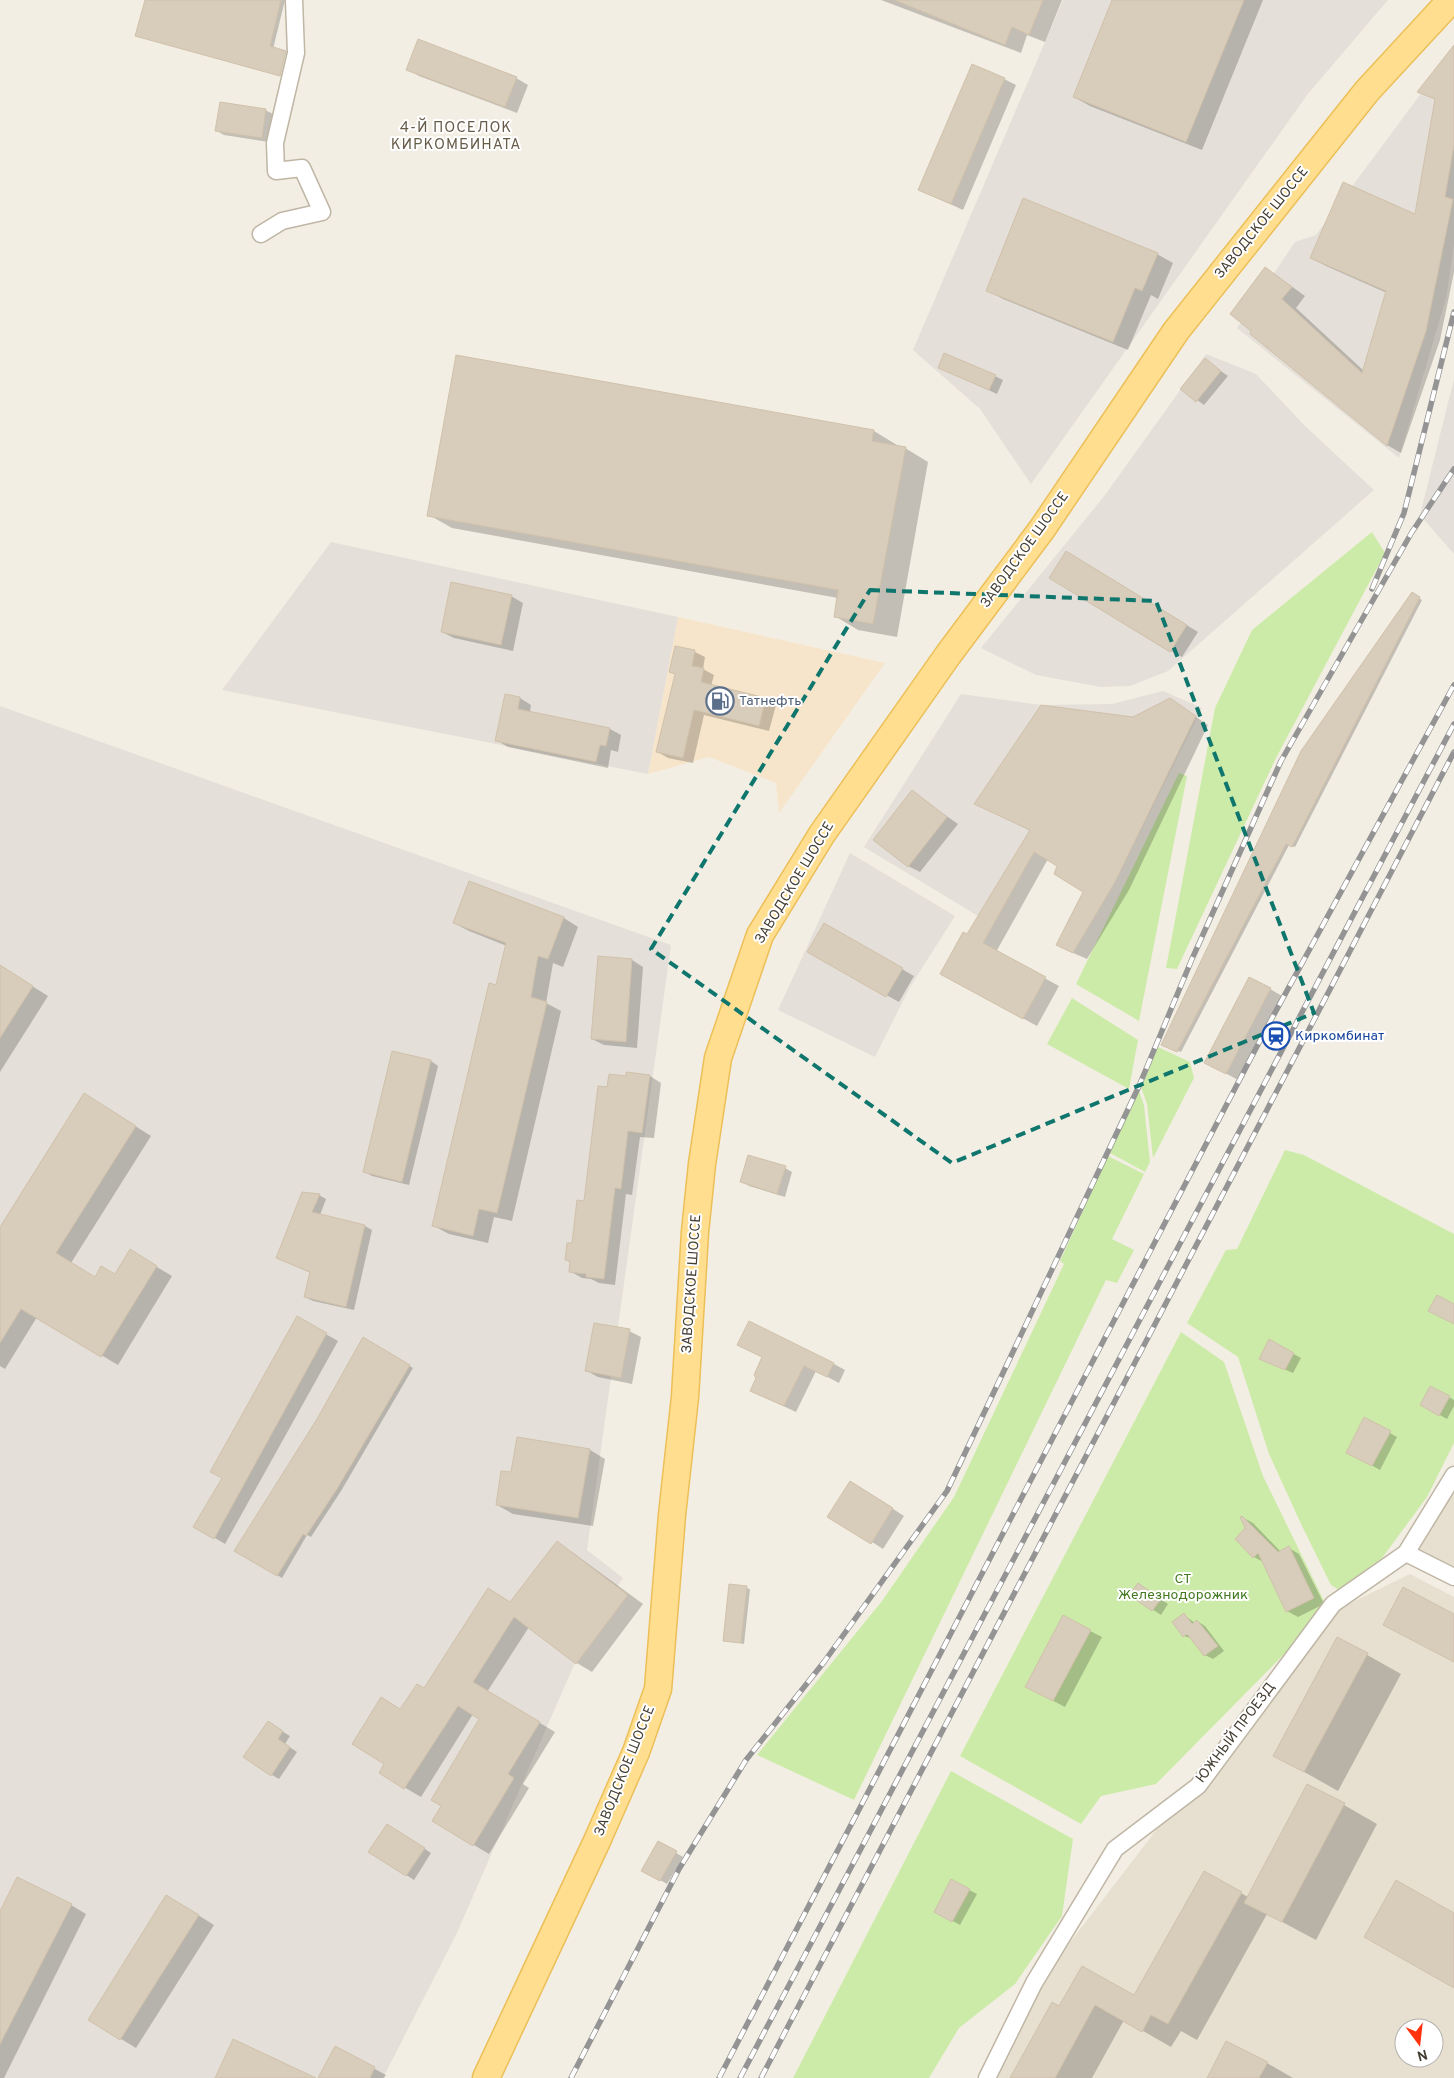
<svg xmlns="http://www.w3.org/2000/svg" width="1454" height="2078" font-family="Overpass,sans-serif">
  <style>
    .residential { fill: #e7e0d0; fill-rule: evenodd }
    .commercial { fill: #f7e5cb }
    .industrial { fill: #e4dfd8 }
    .green { fill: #cdeba8 }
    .shadow { fill: #0003 }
    .building { fill: #d8ccba; stroke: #d0c1aa }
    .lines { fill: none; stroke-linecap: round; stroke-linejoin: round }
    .street-casing { stroke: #bfb6a5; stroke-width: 19 }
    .primary-casing { stroke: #ecbf58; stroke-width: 29 }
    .street { stroke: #fff; stroke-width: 16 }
    .primary { stroke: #ffdf8f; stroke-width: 26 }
    .rail-casing { stroke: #949494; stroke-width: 5.5 }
    .rail { stroke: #fff; stroke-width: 4; stroke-dasharray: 11; stroke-linecap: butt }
    .marked { fill: none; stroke: #0f766e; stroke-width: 4; stroke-dasharray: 10 6; stroke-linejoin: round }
    .labels { text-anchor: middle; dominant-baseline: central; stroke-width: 4; stroke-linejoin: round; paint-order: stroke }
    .street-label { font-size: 14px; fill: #453e33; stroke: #fff }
    .service-label { font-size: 14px; fill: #4e5e75; stroke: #fff; text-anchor: start }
    .transit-label { font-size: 14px; fill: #164399; stroke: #fff; text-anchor: start }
    .park-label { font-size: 14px; fill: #447a22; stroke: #fff }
    .neighbourhood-label { font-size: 15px; letter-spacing: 1px; fill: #685c49; stroke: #fff }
  </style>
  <rect width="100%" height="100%" fill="#f3eee3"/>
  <path class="residential" d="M 1454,1483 L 1454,1571 L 1412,1551 Z
    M 1410,1574 L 1454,1597 L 1454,2078 L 997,2078 L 1045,1975 L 1318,1619 ZM 1404,2028 L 1434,2028 L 1434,2058 L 1404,2058 Z"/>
  <path class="commercial" d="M 678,617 L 885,663 L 779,813 L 776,783 L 709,757 L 648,774 Z"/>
  <path class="industrial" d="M 1063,0 L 1388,0 L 1307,95 L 1031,484 L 980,409 L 913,350 Z
    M 1454,49 L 1454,244 L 1446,298 L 1399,458 L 1237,328 L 1295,242 L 1316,235 Z
    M 1206,354 L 1256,374 L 1305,426 L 1374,490 L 1168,671 L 1130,686 L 1101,687 L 1036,675 L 981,648 L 1105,495 Z
    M 1454,379 L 1454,554 L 1420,515 Z
    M 331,542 L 678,617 L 648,774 L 222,690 Z
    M 1163,691 L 1202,708 L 1115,882 L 1030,831 L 978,916 L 864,847 L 961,694 L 1041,705 L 1112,704 Z
    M 0,706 L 671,945 L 587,1550 L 623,1578 L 591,1626 L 456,1935 L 383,2078 L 0,2078 Z
    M 850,853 L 955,916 L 910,987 L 875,1057 L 778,1010 Z"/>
  <path class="green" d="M 1372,532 L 1385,553 L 1276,758 L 1177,969 L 1166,968 L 1215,708 L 1252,630 Z
    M 1179,773 L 1187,776 L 1139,1021 L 1076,984 Z
    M 1072,998 L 1138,1040 L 1129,1089 L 1047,1044 Z
    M 1158,1047 L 1190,1062 L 1194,1078 L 1153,1158 L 1147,1104 L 1141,1087 Z
    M 1139,1091 L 1144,1105 L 1150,1162 L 1145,1172 L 1110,1153 Z
    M 1285,1150 L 1304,1155 L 1454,1234 L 1454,1443 L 1427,1497 L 1382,1558 L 1339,1590 L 1331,1585 L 1302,1526 L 1269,1454 L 1238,1357 L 1187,1323 L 1226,1250 L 1237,1249 Z
    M 1108,1156 L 1144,1174 L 1112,1239 L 1134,1250 L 1117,1283 L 1106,1280 L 854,1800 L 757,1755 L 882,1601 L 954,1497 L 1064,1264 L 1060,1261 Z
    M 1181,1332 L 1224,1362 L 1263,1476 L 1324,1601 L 1301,1637 L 1156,1784 L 1101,1796 L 1081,1824 L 960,1756 Z
    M 951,1771 L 1073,1839 L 1062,1916 L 1015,1984 L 959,2028 L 929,2078 L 793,2078 Z"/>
  <path class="shadow" d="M 146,0 L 285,0 L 273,49 Z
    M 881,0 L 1062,0 L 1045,42 L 1027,35 L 1021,53 Z
    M 1113,0 L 1263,0 L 1202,150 L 1090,106 L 1074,97 Z
    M 1454,52 L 1454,272 L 1440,340 L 1401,453 L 1387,445 L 1251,334 L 1266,268 L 1305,296 L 1296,308 L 1364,371 L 1387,293 L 1326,266 L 1311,258 L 1416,215 L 1436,100 L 1419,91 Z
    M 287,53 L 289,54 L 284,77 L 282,76 Z
    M 408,69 L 516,78 L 528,85 L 517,113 L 419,76 Z
    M 1004,79 L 1016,85 L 963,210 L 920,190 Z
    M 265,110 L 273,114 L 269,142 L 224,135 L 217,131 Z
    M 1157,254 L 1173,263 L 1158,299 L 1151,295 L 1128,350 L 1003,299 L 987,290 Z
    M 457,357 L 874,431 L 897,445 L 897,447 L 905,448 L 928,462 L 897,637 L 858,630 L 835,616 L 838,598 L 452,528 L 429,515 Z
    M 1205,360 L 1228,376 L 1204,405 L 1182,389 Z
    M 940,368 L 995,376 L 1003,380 L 997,394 Z
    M 1078,559 L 1198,632 L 1182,657 L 1171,651 Z
    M 1412,594 L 1422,600 L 1295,847 L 1289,845 L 1181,1052 L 1165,1046 Z
    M 511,596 L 523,603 L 513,651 L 454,638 L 442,632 Z
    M 676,647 L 695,652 L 705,657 L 703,669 L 714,675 L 711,686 L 765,699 L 776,705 L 769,731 L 704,715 L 693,763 L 668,758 L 658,752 L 676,675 L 670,672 Z
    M 506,695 L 520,698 L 531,705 L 530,712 L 610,729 L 621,735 L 618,752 L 611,750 L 608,768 L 508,747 L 496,740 Z
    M 1169,699 L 1208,725 L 1129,890 L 1087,959 L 1071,952 L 1085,891 L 1059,865 L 1048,859 L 996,952 L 1059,986 L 1037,1026 L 955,981 L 967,936 L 1031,831 L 976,804 Z
    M 912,792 L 958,824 L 920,872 L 908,866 Z
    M 470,882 L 564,918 L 578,927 L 563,967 L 553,963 L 546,1003 L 561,1011 L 512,1221 L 494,1217 L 488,1243 L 449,1234 L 434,1226 L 507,946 L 469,931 L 454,923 Z
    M 824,925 L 914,976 L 899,1002 L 809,952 Z
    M 632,960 L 643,967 L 637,1048 L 604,1045 L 592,1039 Z
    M 0,966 L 48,996 L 0,1072 Z
    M 1270,989 L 1282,996 L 1238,1080 L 1218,1069 Z
    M 431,1061 L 438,1066 L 409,1185 L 372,1176 L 365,1172 Z
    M 650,1076 L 661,1083 L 654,1138 L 640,1137 L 632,1195 L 626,1194 L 615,1285 L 599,1283 L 591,1279 L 582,1278 L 570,1271 L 572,1263 L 566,1260 L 573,1244 L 585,1202 L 608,1089 L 627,1077 Z
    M 100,1104 L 151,1136 L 71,1263 L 96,1278 L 115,1276 L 130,1251 L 172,1276 L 118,1365 L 37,1317 L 5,1369 L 0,1366 L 0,1229 Z
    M 785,1168 L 792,1172 L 785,1197 L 749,1186 L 742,1181 Z
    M 319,1195 L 326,1199 L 320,1215 L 365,1226 L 372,1230 L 354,1310 L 313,1301 L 305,1297 L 311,1273 L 277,1258 Z
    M 297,1318 L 338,1341 L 225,1544 L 195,1526 L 224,1478 Z
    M 629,1331 L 641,1337 L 632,1384 L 598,1377 L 587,1371 Z
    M 363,1339 L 413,1368 L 341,1491 L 311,1537 L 307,1535 L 282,1578 L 235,1550 L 318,1419 Z
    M 1270,1341 L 1301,1358 L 1293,1373 L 1268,1362 Z
    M 763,1358 L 834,1364 L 845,1370 L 839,1383 L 816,1371 L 796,1412 L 764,1397 L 758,1378 Z
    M 1431,1387 L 1454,1400 L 1454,1406 L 1447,1419 L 1422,1405 Z
    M 1365,1419 L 1397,1437 L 1380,1470 L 1355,1456 Z
    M 518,1439 L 590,1450 L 605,1459 L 593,1526 L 513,1514 L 497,1505 L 512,1474 Z
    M 862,1489 L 904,1516 L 883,1549 L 872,1542 Z
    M 1242,1517 L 1253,1523 L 1281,1552 L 1289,1548 L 1299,1554 L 1324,1604 L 1298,1617 L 1287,1611 L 1263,1562 L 1254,1557 Z
    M 557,1543 L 572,1552 L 643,1604 L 592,1672 L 577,1663 L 529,1627 L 487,1692 L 555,1732 L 523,1784 L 529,1788 L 489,1854 L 434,1821 L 443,1806 L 481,1719 L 473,1714 L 421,1797 L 380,1773 L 386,1764 L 401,1710 L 425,1690 L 511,1603 Z
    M 730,1585 L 750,1589 L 744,1644 L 724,1640 Z
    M 1145,1589 L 1168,1604 L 1161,1615 L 1131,1595 Z
    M 1184,1615 L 1195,1623 L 1197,1621 L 1205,1626 L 1224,1651 L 1213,1659 L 1205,1655 L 1193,1639 L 1184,1636 Z
    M 1090,1631 L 1102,1637 L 1065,1707 L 1038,1693 Z
    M 1337,1638 L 1401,1674 L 1338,1791 L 1274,1755 Z
    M 275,1727 L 290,1736 L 285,1744 L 297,1752 L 279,1779 L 272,1775 Z
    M 1344,1805 L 1377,1824 L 1316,1940 L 1267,1914 L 1197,2040 L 1181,2031 L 1171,2047 L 1124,2020 L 1092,2078 L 1011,2078 L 1060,2008 L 1135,1997 L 1204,1873 L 1248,1897 Z
    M 395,1829 L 431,1853 L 414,1880 L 370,1851 Z
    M 659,1843 L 683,1857 L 667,1884 L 643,1870 Z
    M 952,1881 L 977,1894 L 960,1925 L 935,1911 Z
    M 71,1905 L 86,1914 L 4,2078 L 0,2078 L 0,1913 Z
    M 182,1905 L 214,1925 L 136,2048 L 90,2020 Z
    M 336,2048 L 386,2075 L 384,2078 L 320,2078 Z
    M 1267,2063 L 1293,2078 L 1208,2078 Z"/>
  <path class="building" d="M 145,0 L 281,0 L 270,46 L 286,51 L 280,76 L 135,36 Z
    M 894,0 L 1043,0 L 1029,35 L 1012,27 L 1005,45 Z
    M 1112,0 L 1244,0 L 1186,142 L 1073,97 Z
    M 418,39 L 517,77 L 505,107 L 406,70 Z
    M 1454,45 L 1454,145 L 1445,197 L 1453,199 L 1426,331 L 1387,446 L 1250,334 L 1251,331 L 1230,314 L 1265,267 L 1292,287 L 1282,299 L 1362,373 L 1386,291 L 1310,258 L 1343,182 L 1415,214 L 1435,99 L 1417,92 Z
    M 972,64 L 1005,78 L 951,204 L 918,190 Z
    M 220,102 L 266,109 L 262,138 L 215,131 Z
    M 1023,198 L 1158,253 L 1142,291 L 1135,288 L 1113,342 L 986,291 Z
    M 944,353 L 996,375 L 989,390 L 938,368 Z
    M 456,355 L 874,430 L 872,441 L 906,447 L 873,624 L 834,617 L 838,590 L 427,516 Z
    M 1205,358 L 1221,371 L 1196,402 L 1180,389 Z
    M 1066,551 L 1187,625 L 1170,652 L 1049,578 Z
    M 451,582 L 512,595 L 501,645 L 441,632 Z
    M 1412,592 L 1420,597 L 1292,847 L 1286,844 L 1177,1052 L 1161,1045 L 1301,751 Z
    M 675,646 L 695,650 L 692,666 L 704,668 L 701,682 L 766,698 L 759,726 L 694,710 L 683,758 L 656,752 L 675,674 L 669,672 Z
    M 505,694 L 520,697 L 518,709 L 610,728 L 606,746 L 600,745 L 596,762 L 495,741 Z
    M 1170,698 L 1196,716 L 1115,882 L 1073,953 L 1056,945 L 1083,892 L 1054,874 L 1057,866 L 1034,852 L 983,943 L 1046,977 L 1023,1019 L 940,974 L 963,932 L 967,934 L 1030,830 L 974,804 L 1041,705 L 1133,717 Z
    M 912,790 L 947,817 L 908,867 L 873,840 Z
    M 469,881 L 564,917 L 548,959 L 538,956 L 531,997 L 547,1002 L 497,1213 L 479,1209 L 473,1236 L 432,1226 L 489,983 L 496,985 L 506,943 L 453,923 Z
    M 824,923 L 903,968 L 886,997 L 807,952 Z
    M 598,956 L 632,959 L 626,1042 L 591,1039 Z
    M 0,965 L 33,986 L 0,1038 Z
    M 1249,977 L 1271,988 L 1226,1074 L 1204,1063 Z
    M 392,1051 L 431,1060 L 402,1182 L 363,1172 Z
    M 626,1072 L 650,1075 L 642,1133 L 628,1131 L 621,1189 L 615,1188 L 604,1279 L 586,1277 L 586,1274 L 569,1272 L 570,1261 L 565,1260 L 567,1243 L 572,1243 L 577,1200 L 584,1201 L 598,1086 L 607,1087 L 609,1074 L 626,1076 Z
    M 84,1093 L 136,1126 L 56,1253 L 95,1277 L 101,1266 L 115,1274 L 130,1249 L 157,1266 L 101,1357 L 21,1309 L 0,1343 L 0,1227 Z
    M 748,1155 L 786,1166 L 777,1194 L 740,1182 Z
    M 302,1192 L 320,1194 L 312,1212 L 365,1225 L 346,1307 L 304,1297 L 310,1272 L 276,1258 Z
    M 1437,1295 L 1454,1304 L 1454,1324 L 1428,1311 Z
    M 297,1316 L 327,1333 L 214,1539 L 193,1527 L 222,1478 L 210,1472 Z
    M 749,1321 L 834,1363 L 827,1377 L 804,1366 L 784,1406 L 750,1391 L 756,1378 L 754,1375 L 762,1357 L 737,1345 Z
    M 594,1323 L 630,1329 L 621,1378 L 585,1371 Z
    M 363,1337 L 410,1365 L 337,1489 L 306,1536 L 303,1534 L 277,1576 L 234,1551 L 317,1419 Z
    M 1269,1339 L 1294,1353 L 1285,1370 L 1259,1359 Z
    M 1430,1386 L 1450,1396 L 1439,1416 L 1420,1405 Z
    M 1364,1417 L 1391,1431 L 1372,1466 L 1346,1453 Z
    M 517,1437 L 590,1449 L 578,1518 L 496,1505 L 501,1471 L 511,1472 Z
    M 850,1481 L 893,1508 L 871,1544 L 827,1517 Z
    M 1242,1516 L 1278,1552 L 1289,1546 L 1314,1598 L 1286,1612 L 1258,1553 L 1253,1558 L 1235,1539 L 1245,1528 L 1240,1517 Z
    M 557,1541 L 628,1595 L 576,1664 L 514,1617 L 473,1682 L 540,1722 L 508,1774 L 514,1778 L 473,1846 L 432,1821 L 441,1806 L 431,1800 L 479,1719 L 458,1706 L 404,1789 L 379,1773 L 384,1764 L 352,1744 L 381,1697 L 400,1709 L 417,1684 L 424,1688 L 488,1588 L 510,1602 Z
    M 1138,1583 L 1161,1599 L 1152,1611 L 1129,1595 Z
    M 729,1584 L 747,1586 L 741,1643 L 723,1641 Z
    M 1403,1587 L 1454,1614 L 1454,1662 L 1383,1625 Z
    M 1184,1613 L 1192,1624 L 1197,1620 L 1218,1646 L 1204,1656 L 1187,1634 L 1183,1637 L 1172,1622 Z
    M 1063,1615 L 1091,1630 L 1053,1701 L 1025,1687 Z
    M 1337,1637 L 1368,1653 L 1304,1772 L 1273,1756 Z
    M 268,1721 L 283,1731 L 278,1739 L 290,1747 L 271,1776 L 243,1757 Z
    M 1307,1784 L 1345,1803 L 1282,1922 L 1244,1903 Z
    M 387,1824 L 425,1848 L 406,1876 L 368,1852 Z
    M 658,1841 L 677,1851 L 660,1881 L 641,1871 Z
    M 1204,1871 L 1242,1892 L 1168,2024 L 1151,2015 L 1142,2032 L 1095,2005 L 1055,2078 L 1010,2078 L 1052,2002 L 1059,2006 L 1082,1966 L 1134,1995 Z
    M 17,1877 L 72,1904 L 0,2044 L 0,1911 Z
    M 951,1879 L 970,1889 L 952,1922 L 934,1912 Z
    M 1396,1880 L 1454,1913 L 1454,1988 L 1364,1937 Z
    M 166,1895 L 199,1915 L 120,2040 L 88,2020 Z
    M 233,2039 L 316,2078 L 215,2078 Z
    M 1226,2041 L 1268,2062 L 1259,2078 L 1207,2078 Z
    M 335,2046 L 375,2067 L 370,2078 L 318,2078 Z"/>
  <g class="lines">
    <g class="street-casing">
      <path id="street" d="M 261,234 L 282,221 L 322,212 L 302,168 L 276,171 L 275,143 L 296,53 L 294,0
        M 1406,1553 L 1454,1577
        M 987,2078 L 1034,1983 L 1115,1849 L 1198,1786 L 1333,1604 L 1406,1553 L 1454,1475"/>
    </g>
    <g class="primary-casing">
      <path id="primary" d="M 486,2078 L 597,1841 L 636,1752 L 658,1689 L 672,1515 L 685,1397 L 695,1232 L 702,1164 L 718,1058 L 760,935 L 822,834 L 948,655 L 1042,529 L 1176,331 L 1367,91 L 1451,0"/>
    </g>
    <use href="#street" class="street"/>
    <use href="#primary" class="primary"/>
    <g class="rail-casing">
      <path id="rail" d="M 1372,589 L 1404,513 L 1454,312
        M 571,2078 L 679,1869 L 746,1760 L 824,1662 L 947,1491 L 1139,1086 L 1192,959 L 1281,761 L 1412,532 L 1454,469
        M 719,2078 L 1265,1031 L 1454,685
        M 740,2078 L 1454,724
        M 761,2078 L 1454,752"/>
    </g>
    <use href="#rail" class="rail"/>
  </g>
  <path class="marked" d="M 870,590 L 1156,601 L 1314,1013 L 952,1163 L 651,949 Z"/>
  <defs>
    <g id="fuel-ring" transform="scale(1.4375)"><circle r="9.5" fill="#fff" stroke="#5c6f8a" stroke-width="1.5"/><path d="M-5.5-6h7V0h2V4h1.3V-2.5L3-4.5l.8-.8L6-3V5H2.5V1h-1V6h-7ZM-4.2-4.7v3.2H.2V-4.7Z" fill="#5c6f8a"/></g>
    <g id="station-ring" transform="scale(1.4375)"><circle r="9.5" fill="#fff" stroke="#1a4fb4" stroke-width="1.5"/><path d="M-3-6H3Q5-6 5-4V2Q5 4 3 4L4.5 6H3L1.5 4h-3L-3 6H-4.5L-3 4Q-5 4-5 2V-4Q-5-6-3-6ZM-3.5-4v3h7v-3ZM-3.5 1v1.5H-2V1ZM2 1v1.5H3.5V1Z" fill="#1a4fb4"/></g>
  </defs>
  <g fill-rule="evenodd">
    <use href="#fuel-ring" x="720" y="701"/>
    <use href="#station-ring" x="1276" y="1036"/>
  </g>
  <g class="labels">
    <g class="street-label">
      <text transform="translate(1262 223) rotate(-51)">ЗАВОДСКОЕ ШОССЕ</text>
      <text transform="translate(1025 550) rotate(-54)">ЗАВОДСКОЕ ШОССЕ</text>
      <text transform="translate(795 883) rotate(-59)">ЗАВОДСКОЕ ШОССЕ</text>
      <text transform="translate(692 1284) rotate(-86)">ЗАВОДСКОЕ ШОССЕ</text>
      <text transform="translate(1236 1733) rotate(-53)">ЮЖНЫЙ ПРОЕЗД</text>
      <text transform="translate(625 1771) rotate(-68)">ЗАВОДСКОЕ ШОССЕ</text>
    </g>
    <g class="service-label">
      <text x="739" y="701">Татнефть</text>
    </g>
    <g class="transit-label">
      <text x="1295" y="1036">Киркомбинат</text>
    </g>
    <g class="park-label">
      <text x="1183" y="1579">СТ<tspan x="1183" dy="16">Железнодорожник</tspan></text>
    </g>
    <g class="neighbourhood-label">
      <text x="456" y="128">4-Й ПОСЕЛОК<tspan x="456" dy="17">КИРКОМБИНАТА</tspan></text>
    </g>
  </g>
  <g transform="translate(1419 2043) rotate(165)"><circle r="24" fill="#ffffff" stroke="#b5b2ad"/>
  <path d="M0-4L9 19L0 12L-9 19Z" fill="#ff320d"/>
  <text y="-8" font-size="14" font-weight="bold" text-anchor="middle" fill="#453e33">N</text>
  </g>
</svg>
